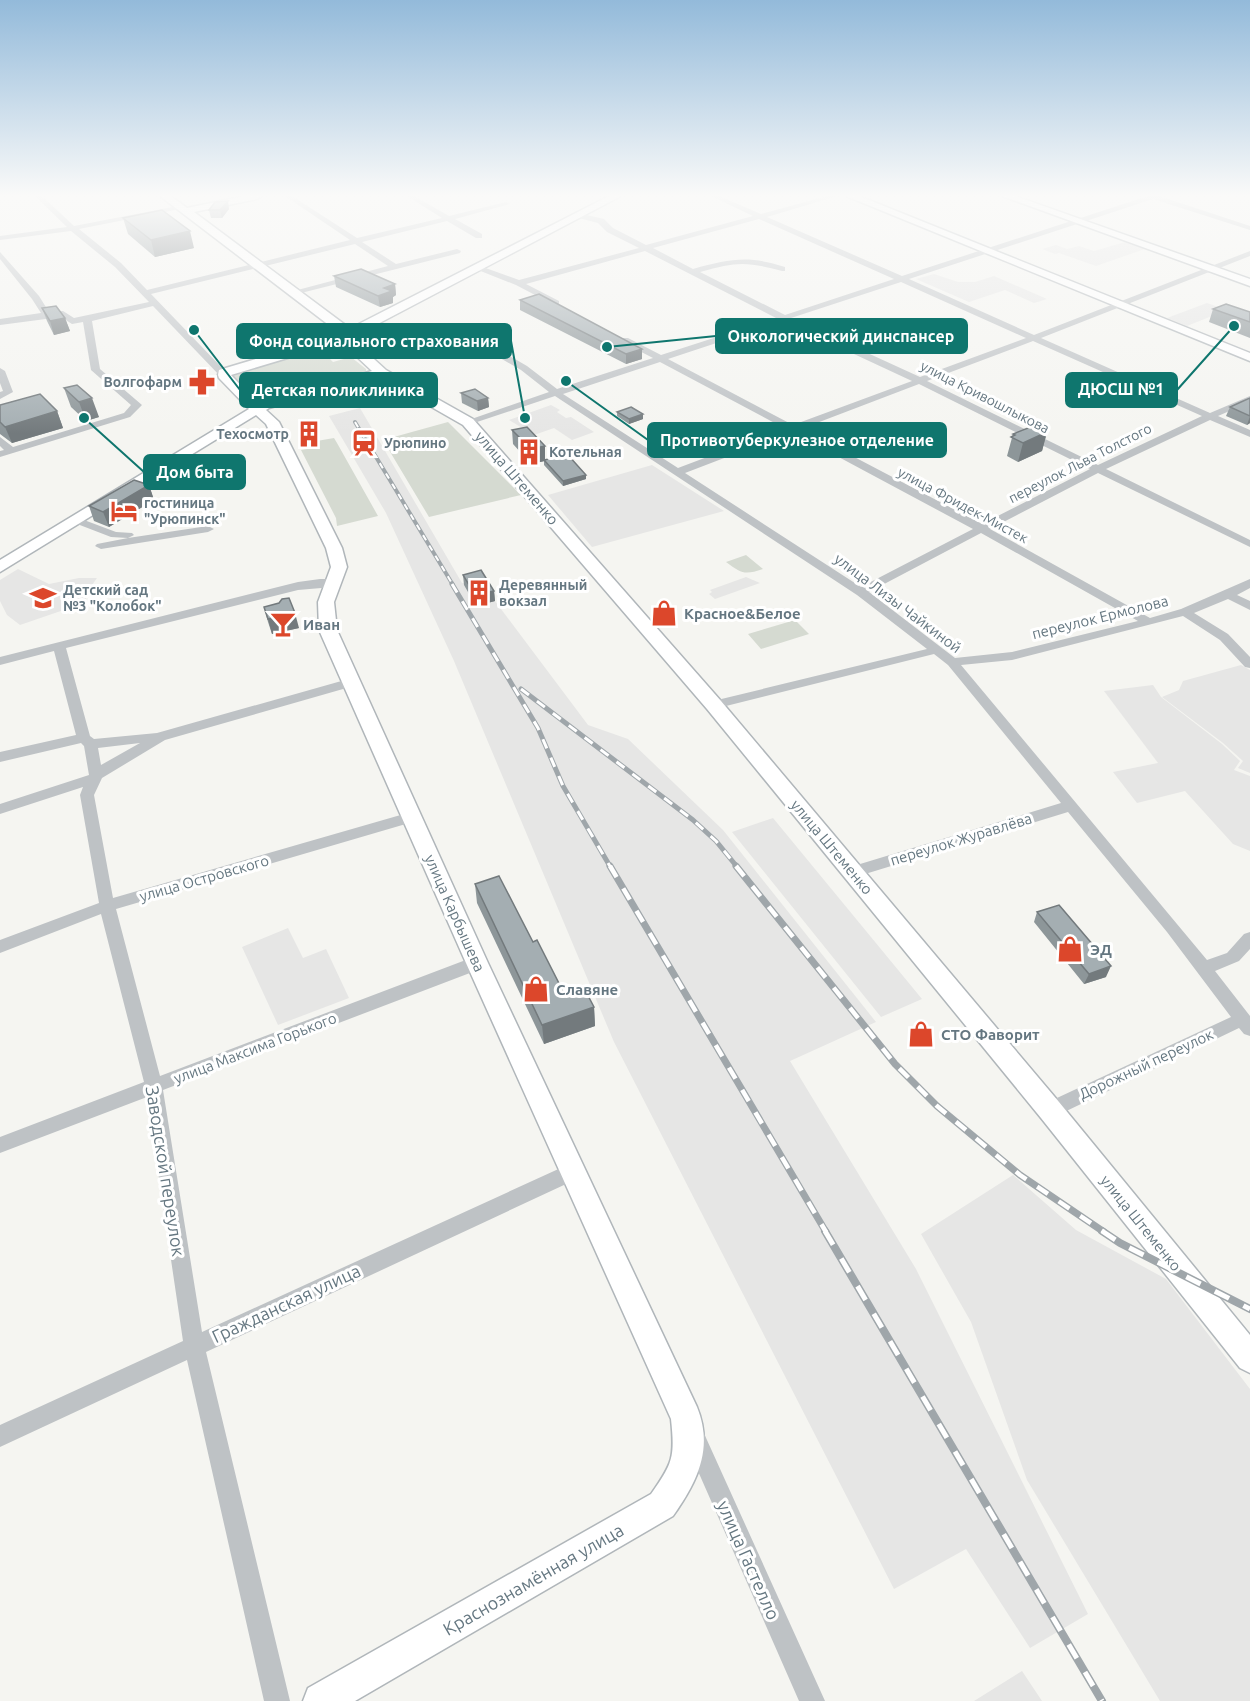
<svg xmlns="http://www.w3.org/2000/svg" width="1250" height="1701" font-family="Ubuntu,sans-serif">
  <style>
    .built { fill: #e6e6e5 }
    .green { fill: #d5dad1 }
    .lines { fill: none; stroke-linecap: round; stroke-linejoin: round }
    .secondary-casing { stroke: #b0b6ba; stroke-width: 3 }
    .street { fill: #bec2c5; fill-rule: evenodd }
    .secondary { fill: #fff; fill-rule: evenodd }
    .rail-far3-casing { stroke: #9fa6aa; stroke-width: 4 }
    .rail-far2-casing { stroke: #9fa6aa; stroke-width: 5 }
    .rail-far1-casing { stroke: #9fa6aa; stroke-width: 7 }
    .rail-casing { stroke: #9fa6aa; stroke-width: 8 }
    .rail-far3 { stroke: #fff; stroke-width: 2; stroke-dasharray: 6; stroke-linecap: butt }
    .rail-far2 { stroke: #fff; stroke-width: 3; stroke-dasharray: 10; stroke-linecap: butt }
    .rail-far1 { stroke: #fff; stroke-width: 4.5; stroke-dasharray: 13; stroke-linecap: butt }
    .rail { stroke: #fff; stroke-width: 5; stroke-dasharray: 16; stroke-linecap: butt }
    .wall { fill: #8d9699 }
    .shaded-wall { fill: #737a7d }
    .building { fill: #a4aeb2; stroke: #737a7d; stroke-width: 1.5 }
    .labels { text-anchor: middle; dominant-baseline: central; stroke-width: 6; stroke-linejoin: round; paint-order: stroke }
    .far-poi-label { font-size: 14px; font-weight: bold; fill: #657781; stroke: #fff; text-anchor: start }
    .far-street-label { font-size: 14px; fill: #657781; stroke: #fff }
    .street-label { font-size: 15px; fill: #657781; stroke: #fff }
    .poi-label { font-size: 15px; font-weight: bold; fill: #657781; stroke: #fff; text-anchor: start }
    .near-street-label { font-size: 18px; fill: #657781; stroke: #fff }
    .leader { fill: none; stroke: #0f766e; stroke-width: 2 }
    .callout-dot { fill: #0f766e; stroke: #fff; stroke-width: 2 }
    .callout { fill: #0f766e; stroke: #0f766e; stroke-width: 2 }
    .callout-label { font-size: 16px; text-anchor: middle; font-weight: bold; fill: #fff }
  </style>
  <rect width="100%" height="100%" fill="#f5f5f1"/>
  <path class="built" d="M 1125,242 L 1145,249 L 1096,266 L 1059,253 L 1055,254 L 1042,249 L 1056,245 L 1067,249 L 1079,246 L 1094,251 Z
    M 934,274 L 958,282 L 975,282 L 994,276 L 1047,299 L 1034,303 L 1005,290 L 969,302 L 916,279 Z
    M 1207,303 L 1227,310 L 1187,326 L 1167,318 Z
    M 551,405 L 560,410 L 557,412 L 566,418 L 571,417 L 594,432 L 572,440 L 554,428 L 534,435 L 509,420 Z
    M 360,408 L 462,583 L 483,585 L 588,725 L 628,739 L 723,830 L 876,1022 L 790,1061 L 916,1269 L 1088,1614 L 1030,1648 L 966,1549 L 894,1589 L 614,1042 L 454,661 L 386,513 L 329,416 Z
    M 652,465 L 724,511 L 592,547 L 548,495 Z
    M 18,569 L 49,584 L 79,578 L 97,578 L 85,595 L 87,602 L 20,625 L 7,615 L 0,601 L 0,580 Z
    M 746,577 L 760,583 L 715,599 L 709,594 L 712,592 L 710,590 Z
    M 1241,665 L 1250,670 L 1250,773 L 1238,768 L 1243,761 L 1223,743 L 1162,697 L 1179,690 L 1183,681 Z
    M 1153,685 L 1161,697 L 1222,744 L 1240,761 L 1234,770 L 1250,776 L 1250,851 L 1233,844 L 1185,791 L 1137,803 L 1113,772 L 1158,763 L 1104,691 Z
    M 773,818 L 922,999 L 881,1017 L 732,832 Z
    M 288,928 L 303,958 L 326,949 L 349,998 L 278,1025 L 242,947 Z
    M 1013,1175 L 1076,1230 L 1166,1279 L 1250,1389 L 1250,1701 L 1160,1701 L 1027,1480 L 971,1322 L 921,1234 Z
    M 1022,1671 L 1042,1701 L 974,1701 Z"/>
  <path class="green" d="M 328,346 L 337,347 L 347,354 L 330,359 L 333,362 L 351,357 L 366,369 L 366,371 L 257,401 L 232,378 L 233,373 Z
    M 448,422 L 521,495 L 429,517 L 383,440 Z
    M 334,438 L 337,443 L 378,516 L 337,526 L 336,518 L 301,450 L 313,448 L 311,442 Z
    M 746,555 L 763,569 C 745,575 742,574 726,562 Z
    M 795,620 L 809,634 L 761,649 L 748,634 Z"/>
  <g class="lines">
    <g class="secondary-casing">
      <path id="secondary" d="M 160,196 L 171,196 L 187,208 L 245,196 L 262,196 L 257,199 L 194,212 L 344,324 L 347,330 L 609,196 L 621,196 L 351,338 L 386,370 L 473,419 L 721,701 L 1059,1102 L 1250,1335 L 1250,1373 L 1240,1368 L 1041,1118 L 707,709 L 463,425 L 379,377 L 269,408 L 266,410 L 279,422 L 342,548 L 347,567 L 334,602 L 337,630 L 488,963 L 697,1407 C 714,1449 697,1482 673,1516 L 355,1701 L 303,1701 L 308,1688 L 651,1494 C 673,1463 675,1457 671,1419 L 466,963 L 319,630 L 318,602 L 331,567 L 326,548 L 266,424 L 256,415 L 0,572 L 0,560 L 249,409 L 219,378 L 218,375 L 219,370 L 336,335 L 334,329 ZM 341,342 L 372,371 L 258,403 L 231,375 Z
        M 846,196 L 859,196 L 1250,353 L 1250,361 Z
        M 1002,196 L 1015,196 L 1250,279 L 1250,286 Z"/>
    </g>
    <path class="street" d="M 35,196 L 42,196 L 74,226 L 183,205 L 180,209 L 79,229 L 121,263 L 147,290 L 350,240 L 285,196 L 292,196 L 357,238 L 442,218 L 407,196 L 414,196 L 449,216 L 506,202 L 510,204 L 455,219 L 482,234 L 482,238 L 476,238 L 447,221 L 362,242 L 396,264 L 457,249 L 461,251 L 460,253 L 297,294 L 290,292 L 388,266 L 355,244 L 151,294 L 227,373 L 227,377 L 221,377 L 153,306 L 92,321 L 100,369 L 142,405 L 130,417 L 0,457 L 0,451 L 4,450 L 0,446 L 0,437 L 13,447 L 124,413 L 131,405 L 91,370 L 83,322 L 72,324 L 61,317 L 0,325 L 0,319 L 41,313 L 32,299 L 0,259 L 0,252 L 39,296 L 49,312 L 63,311 L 74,318 L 149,302 L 115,267 L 71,231 L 0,240 L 0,236 L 67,227 Z
      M 711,196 L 719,196 L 761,214 L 827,196 L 837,196 L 767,217 L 902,276 L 1148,196 L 1159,196 L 1250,226 L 1250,230 L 1153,199 L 909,279 L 1034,335 L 1250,251 L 1250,256 L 1041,338 L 1210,413 L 1250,396 L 1250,402 L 1218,416 L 1250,430 L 1250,437 L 1210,420 L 1106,469 L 1250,540 L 1250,547 L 1098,473 L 990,529 L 1150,618 L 1181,609 L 1250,579 L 1250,588 L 1237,595 L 1250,601 L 1250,610 L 1228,599 L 1194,613 L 1228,634 L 1250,657 L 1250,668 L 1245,667 L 1220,640 L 1183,616 L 1012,660 L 961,665 L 1207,960 L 1227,953 L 1244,934 L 1250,932 L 1250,949 L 1239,961 L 1215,971 L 1250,1016 L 1250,1036 L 1244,1034 L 1239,1028 L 1056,1116 L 1050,1118 L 1044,1116 L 1041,1110 L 1044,1104 L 1231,1017 L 1167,932 L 1068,812 L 852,878 L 847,876 L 844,872 L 847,868 L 1061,803 L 948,665 L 934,654 L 714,709 L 709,708 L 707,705 L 709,702 L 927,649 L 857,595 L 555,396 L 471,424 L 463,422 L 549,392 L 521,370 L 488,351 L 488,347 L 494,347 L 527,366 L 557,389 L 653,358 L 622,342 L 622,338 L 628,338 L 661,355 L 776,318 L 645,251 L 526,284 L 559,301 L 559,305 L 556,306 L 516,285 L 473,268 L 480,266 L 519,280 L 639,248 L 607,232 L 598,223 L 575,217 L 578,213 L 604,219 L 613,228 L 646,245 L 753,216 ZM 759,219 L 894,279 L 785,315 L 700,272 C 736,262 745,261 782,271 L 785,271 L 785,267 C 748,255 730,259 693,269 L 653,248 ZM 901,282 L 1026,338 L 920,377 L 791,318 ZM 783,321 L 912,381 L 793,425 L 668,359 ZM 1033,341 L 1202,416 L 1098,465 L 927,381 ZM 660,362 L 784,428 L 678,468 L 563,394 ZM 919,384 L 1090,469 L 982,524 L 801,429 ZM 792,432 L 973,529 L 861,587 L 685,473 ZM 981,533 L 1138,621 L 1012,652 L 955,658 L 869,592 Z
      M 0,368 L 5,371 L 13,392 L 0,399 L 0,392 L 3,391 L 0,383 Z
      M 76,517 L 116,532 L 132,533 L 134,535 L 128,538 L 208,526 L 214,529 L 208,532 L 101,549 L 95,546 L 97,544 L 128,538 L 111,537 L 72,522 L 72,518 Z
      M 320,579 L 333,579 L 339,583 L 333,587 L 298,590 L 66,648 L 90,736 L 94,739 L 157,733 L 352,678 L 358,682 L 357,685 L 165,740 L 102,778 L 94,795 L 113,898 L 411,812 L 418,817 L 416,821 L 116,909 L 160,1076 L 471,958 L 477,957 L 483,958 L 485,963 L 483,968 L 163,1090 L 202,1332 L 565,1166 L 572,1163 L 579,1166 L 581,1172 L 579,1178 L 206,1352 L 290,1701 L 264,1701 L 187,1360 L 0,1447 L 0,1425 L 183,1341 L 147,1097 L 0,1153 L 0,1137 L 144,1082 L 101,914 L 0,953 L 0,940 L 99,903 L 80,795 L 83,787 L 0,814 L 0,804 L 89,775 L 84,746 L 81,743 L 0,762 L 0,752 L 76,735 L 54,651 L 0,665 L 0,657 L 298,582 ZM 140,743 L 101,765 L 98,748 Z
      M 694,1426 L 702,1429 L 825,1701 L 799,1701 L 683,1437 L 686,1429 Z"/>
    <use href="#secondary" class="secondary"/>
    <g class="rail-far3-casing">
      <path id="rail-far3" d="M 355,422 L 453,585"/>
    </g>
    <g class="rail-far2-casing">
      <path id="rail-far2" d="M 452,584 L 538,728 L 563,786 L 611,868
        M 521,689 L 693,820 L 716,841 L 738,868"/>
    </g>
    <g class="rail-far1-casing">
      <path id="rail-far1" d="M 610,866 L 826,1232
        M 736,866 L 895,1064 L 937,1106 L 1020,1175 L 1104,1232"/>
    </g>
    <g class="rail-casing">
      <path id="rail" d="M 825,1231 L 1102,1701
        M 1102,1231 L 1120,1243 L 1250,1309"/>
    </g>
    <use href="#rail-far3" class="rail-far3"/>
    <use href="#rail-far2" class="rail-far2"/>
    <use href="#rail-far1" class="rail-far1"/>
    <use href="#rail" class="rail"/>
  </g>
  <path class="wall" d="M 229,209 L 222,218 L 211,218 L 209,210 Z
    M 123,218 L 194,248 L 155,257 L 128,234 Z
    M 334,276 L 395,284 L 396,295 L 393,297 L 393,303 L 380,307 L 336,287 Z
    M 520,300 L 642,359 L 626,364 L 520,310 Z
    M 42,308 L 65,318 L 70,331 L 54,335 L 47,321 Z
    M 1213,309 L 1250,312 L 1250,338 L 1209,322 Z
    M 64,388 L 99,417 L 86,421 L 71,407 Z
    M 461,393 L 488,398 L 489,407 L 478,411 L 462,403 Z
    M 1250,398 L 1250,423 L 1247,425 L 1226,416 L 1230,407 Z
    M 0,405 L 57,411 L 63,428 L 12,443 L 0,434 Z
    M 617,412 L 643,419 L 629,424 L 617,416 Z
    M 512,430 L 545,460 L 586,475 L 586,479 L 563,486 L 544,465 L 544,461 L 531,464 L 513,444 Z
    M 1047,432 L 1042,451 L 1018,462 L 1007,456 L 1013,434 Z
    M 149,485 L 154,500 L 109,527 L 94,521 L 89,506 Z
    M 463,575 L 494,591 L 495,601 L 476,606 L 464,585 Z
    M 264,607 L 299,628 L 272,634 L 268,622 Z
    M 475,884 L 533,942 L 566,997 L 594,1007 L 595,1026 L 544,1044 L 477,903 Z
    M 1037,912 L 1106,977 L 1084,984 L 1034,922 Z"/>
  <path class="shaded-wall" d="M 228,201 L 229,209 L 222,218 L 220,210 Z
    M 190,231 L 194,248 L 155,257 L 151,240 Z
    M 395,284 L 396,295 L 393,297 L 393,303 L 380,307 L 378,296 L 384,288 Z
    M 65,318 L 70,331 L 54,335 L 50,321 Z
    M 642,349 L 642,359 L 626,364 L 626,354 Z
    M 92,398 L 99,417 L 86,421 L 79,402 Z
    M 488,398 L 489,407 L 478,411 L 477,401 Z
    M 57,411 L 63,428 L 12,443 L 5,427 Z
    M 643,414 L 643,419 L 629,424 L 629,419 Z
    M 1250,416 L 1250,423 L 1247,425 Z
    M 1047,432 L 1042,451 L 1018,462 L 1023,443 Z
    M 545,446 L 545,461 L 531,464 L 531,449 Z
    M 586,475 L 586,479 L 563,486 L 563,481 Z
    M 149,485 L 154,500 L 109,527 L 103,512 Z
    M 494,591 L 495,601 L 476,606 L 475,595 Z
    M 295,613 L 299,628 L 272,634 L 268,619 Z
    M 1111,966 L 1106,977 L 1084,984 L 1089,974 Z
    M 594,1007 L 595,1026 L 544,1044 L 542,1025 Z"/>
  <path class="building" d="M 228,201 L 220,210 L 209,210 L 215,202 Z
    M 162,210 L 190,231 L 151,240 L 123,218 Z
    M 361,269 L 395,284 L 384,288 L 392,291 L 378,296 L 334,276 Z
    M 539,294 L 642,349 L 626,354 L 520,300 Z
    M 1226,304 L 1250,312 L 1250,322 L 1213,309 Z
    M 56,306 L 65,318 L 50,321 L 42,308 Z
    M 77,385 L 92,398 L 79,402 L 64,388 Z
    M 475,389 L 488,398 L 477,401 L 461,393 Z
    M 40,394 L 57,411 L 5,427 L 0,422 L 0,405 Z
    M 1250,398 L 1250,416 L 1230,407 L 1241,402 Z
    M 631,407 L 643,414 L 629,419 L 617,412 Z
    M 1033,426 L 1047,432 L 1023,443 L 1011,437 L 1015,435 L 1013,434 Z
    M 527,427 L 545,446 L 531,449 L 512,430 Z
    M 568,455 L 586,475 L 563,481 L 544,460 Z
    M 134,480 L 149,485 L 103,512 L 89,506 Z
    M 481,570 L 494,591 L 475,595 L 463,575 Z
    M 289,598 L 295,613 L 268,619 L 264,607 L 279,603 L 282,599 Z
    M 499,876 L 533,942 L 537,940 L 566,997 L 585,990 L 594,1007 L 542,1025 L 475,884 Z
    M 1059,905 L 1111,966 L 1089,974 L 1037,912 Z"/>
  <linearGradient id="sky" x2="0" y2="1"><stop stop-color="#93bada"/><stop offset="0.45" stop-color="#fafaf9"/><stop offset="1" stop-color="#fafaf9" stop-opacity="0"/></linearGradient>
  <rect width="1250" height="434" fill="url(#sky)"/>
  <defs>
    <g id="pharmacy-bare" transform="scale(2.07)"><path d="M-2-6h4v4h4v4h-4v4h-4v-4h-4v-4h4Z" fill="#dc472b" stroke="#fff" stroke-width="2.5" paint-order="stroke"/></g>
    <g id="building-bare" transform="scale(2.07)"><path d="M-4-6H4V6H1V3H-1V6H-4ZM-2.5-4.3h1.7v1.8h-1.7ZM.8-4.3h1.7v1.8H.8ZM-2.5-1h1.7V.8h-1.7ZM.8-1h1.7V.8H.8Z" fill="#dc472b" stroke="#fff" stroke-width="2.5" paint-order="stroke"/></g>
    <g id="station-bare" transform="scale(2.07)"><path d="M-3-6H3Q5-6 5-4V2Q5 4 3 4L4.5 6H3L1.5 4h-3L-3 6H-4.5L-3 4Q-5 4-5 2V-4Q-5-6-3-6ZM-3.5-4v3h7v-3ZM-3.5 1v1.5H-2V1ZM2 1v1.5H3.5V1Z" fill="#dc472b" stroke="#fff" stroke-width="2.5" paint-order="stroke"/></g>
    <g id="hotel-bare" transform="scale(2.07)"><path d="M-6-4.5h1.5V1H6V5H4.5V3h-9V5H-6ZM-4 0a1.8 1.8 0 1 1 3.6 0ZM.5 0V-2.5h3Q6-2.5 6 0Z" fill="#dc472b" stroke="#fff" stroke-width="2.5" paint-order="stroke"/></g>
    <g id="school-bare" transform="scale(2.07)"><path d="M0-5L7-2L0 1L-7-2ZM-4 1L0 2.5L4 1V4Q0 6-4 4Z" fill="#dc472b" stroke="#fff" stroke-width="2.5" paint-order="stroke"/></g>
    <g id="shop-bare" transform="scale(2.07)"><path d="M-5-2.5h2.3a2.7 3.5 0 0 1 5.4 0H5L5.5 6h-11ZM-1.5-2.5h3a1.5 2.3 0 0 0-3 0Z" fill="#dc472b" stroke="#fff" stroke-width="2.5" paint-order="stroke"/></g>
    <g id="bar-bare" transform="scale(2.07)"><path d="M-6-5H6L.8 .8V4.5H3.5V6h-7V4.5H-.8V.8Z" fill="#dc472b" stroke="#fff" stroke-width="2.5" paint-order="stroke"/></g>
  </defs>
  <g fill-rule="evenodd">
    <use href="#pharmacy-bare" x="202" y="382"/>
    <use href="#building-bare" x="309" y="434"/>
    <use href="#station-bare" x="364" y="443"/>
    <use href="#building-bare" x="529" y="452"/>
    <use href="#hotel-bare" x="124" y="511"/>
    <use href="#building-bare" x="479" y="593"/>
    <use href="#school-bare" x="43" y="598"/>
    <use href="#shop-bare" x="664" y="613"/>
    <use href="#bar-bare" x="283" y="624"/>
    <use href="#shop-bare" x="1070" y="949"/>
    <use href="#shop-bare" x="536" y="989"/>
    <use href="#shop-bare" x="921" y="1034"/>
  </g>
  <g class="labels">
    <g class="far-poi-label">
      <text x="182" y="382" text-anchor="end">Волгофарм</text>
      <text x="289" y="434" text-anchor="end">Техосмотр</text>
      <text x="384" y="443">Урюпино</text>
      <text x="549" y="452">Котельная</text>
      <text x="144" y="503">гостиница<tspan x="144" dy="16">"Урюпинск"</tspan></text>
      <text x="499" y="585">Деревянный<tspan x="499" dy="16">вокзал</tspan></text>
      <text x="63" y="590">Детский сад<tspan x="63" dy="16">№3 "Колобок"</tspan></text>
    </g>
    <g class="far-street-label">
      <text transform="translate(985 397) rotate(27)">улица Кривошлыкова</text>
      <text transform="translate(1080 463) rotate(-27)">переулок Льва Толстого</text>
      <text transform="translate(963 505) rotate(28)">улица Фридек-Мистек</text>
    </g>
    <g class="street-label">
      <text transform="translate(517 478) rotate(49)">улица Штеменко</text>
      <text transform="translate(898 603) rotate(37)">улица Лизы Чайкиной</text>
      <text transform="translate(1100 617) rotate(-14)">переулок Ермолова</text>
      <text transform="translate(961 839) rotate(-17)">переулок Журавлёва</text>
      <text transform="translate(832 847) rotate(50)">улица Штеменко</text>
      <text transform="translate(204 878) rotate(-16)">улица Островского</text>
      <text transform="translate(455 913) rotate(66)">улица Карбышева</text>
      <text transform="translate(255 1048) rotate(-21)">улица Максима Горького</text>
      <text transform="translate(1146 1064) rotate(-25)">Дорожный переулок</text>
      <text transform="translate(1141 1223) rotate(51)">улица Штеменко</text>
    </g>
    <g class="poi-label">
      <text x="684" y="613">Красное&amp;Белое</text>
      <text x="303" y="624">Иван</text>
      <text x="1090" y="949">ЭД</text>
      <text x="556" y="989">Славяне</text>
      <text x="941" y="1034">СТО Фаворит</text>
    </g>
    <g class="near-street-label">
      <text transform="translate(166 1171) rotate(81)">Заводской переулок</text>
      <text transform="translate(286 1303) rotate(-25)">Гражданская улица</text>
      <text transform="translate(749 1560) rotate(66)">улица Гастелло</text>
      <text transform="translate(533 1579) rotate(-30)">Краснознамённая улица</text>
    </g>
  </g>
  <path class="leader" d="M607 347L716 336M525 418L511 341M1234 326L1177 390M194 330L240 390M566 381L648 440M84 418L144 472"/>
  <g class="callout-dot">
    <circle cx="607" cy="347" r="6"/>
    <circle cx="525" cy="418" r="6"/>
    <circle cx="1234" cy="326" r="6"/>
    <circle cx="194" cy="330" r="6"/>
    <circle cx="566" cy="381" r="6"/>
    <circle cx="84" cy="418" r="6"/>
  </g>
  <g class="callout">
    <rect x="716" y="319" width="251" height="34" rx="6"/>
    <rect x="237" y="324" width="274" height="34" rx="6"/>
    <rect x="1066" y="373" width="111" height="34" rx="6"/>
    <rect x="240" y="373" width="197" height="34" rx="6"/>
    <rect x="648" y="423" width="298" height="34" rx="6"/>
    <rect x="144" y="455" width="101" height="34" rx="6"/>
  </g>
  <g class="callout-label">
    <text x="841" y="342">Онкологический динспансер</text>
    <text x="374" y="347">Фонд социального страхования</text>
    <text x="1121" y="395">ДЮСШ №1</text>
    <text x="338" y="396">Детская поликлиника</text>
    <text x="797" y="446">Противотуберкулезное отделение</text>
    <text x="195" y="478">Дом быта</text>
  </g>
</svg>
